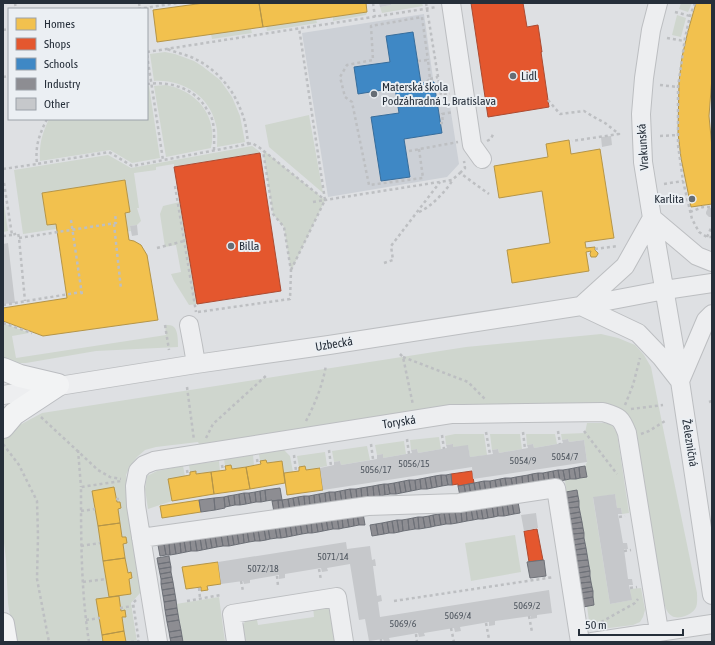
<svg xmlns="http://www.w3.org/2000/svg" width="715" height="645" font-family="'Asap Condensed',sans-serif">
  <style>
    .built { fill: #ccd0d6 }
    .green { fill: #cfd6ce }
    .homes { fill: #f2c14e; stroke: #b59548 }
    .shops { fill: #e4572e; stroke: #ab4b32 }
    .schools { fill: #3f88c5; stroke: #386d9b }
    .industry { fill: #8d8d92; stroke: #6e7178 }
    .building { fill: #c6c8cb }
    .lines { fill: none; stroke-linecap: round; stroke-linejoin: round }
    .minor-casing { stroke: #bcbec1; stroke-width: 20 }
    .major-casing { stroke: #bbbdc1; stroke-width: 24 }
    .path { stroke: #bdbfc2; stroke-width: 2.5; stroke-dasharray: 3 3; stroke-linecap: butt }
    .minor { stroke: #edeef0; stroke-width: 18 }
    .major { stroke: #f2f3f4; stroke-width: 22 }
    .poi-dot { fill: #666d75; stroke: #ebeff3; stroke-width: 1.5 }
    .labels { text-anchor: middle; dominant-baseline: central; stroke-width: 4; stroke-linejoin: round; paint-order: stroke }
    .number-label { font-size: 10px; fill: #4f565f }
    .poi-label { font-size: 12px; fill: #262f3a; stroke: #ebeff3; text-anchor: start }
    .street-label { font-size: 12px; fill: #262f3a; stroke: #ebeff3 }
  </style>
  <rect width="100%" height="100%" fill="#dee0e3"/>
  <path class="built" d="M 424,14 L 437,107 L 450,106 L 459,164 L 447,177 L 328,197 L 302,33 Z"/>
  <path class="green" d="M 391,3 L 422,3 L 423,6 L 382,13 L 380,7 L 391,5 Z
    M 681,3 L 692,3 L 688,12 L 679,9 Z
    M 367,12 L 366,15 L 333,21 L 333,17 Z
    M 677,15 L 686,18 L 681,37 L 672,35 Z
    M 316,19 L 317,23 L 267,31 L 266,26 Z
    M 251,29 L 252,33 L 212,39 L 211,34 Z
    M 165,52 L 175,54 L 194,61 L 202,66 L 220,80 L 232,97 L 240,116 L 245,142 L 217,147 C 217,139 218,132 216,125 C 210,96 182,79 154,81 L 150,54 Z
    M 166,85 C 197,91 218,116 211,148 L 166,157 L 154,86 Z
    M 149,86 L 160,158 L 132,163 L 110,150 L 40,161 C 39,144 42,134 49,119 L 147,119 L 147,87 Z
    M 309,115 L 323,193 L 269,147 L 265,125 Z
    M 252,146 L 259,151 L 260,153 L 174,167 L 174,164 L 156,167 L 156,170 L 134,173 L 139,208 L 137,208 L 141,221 L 137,225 L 130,226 L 131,231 L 118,233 L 118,214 L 130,212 L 125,180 L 42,193 L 47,225 L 59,223 L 69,227 L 23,234 L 14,170 L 108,155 L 131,168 Z
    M 263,150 L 325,200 L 291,271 L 284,227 L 273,214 Z
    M 3,197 L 8,231 L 3,232 Z
    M 180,202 L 197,304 L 189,305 L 174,281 L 171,274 L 181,272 L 176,245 L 165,247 L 160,214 L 163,206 Z
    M 3,323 L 29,333 L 12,336 L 16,358 L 166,335 L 165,325 C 168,325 172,325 174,327 C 178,331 178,341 178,347 L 96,351 L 26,363 L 17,363 L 3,358 Z
    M 601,334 L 618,338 L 635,345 L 644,355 L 651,367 L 664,433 L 697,593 C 697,598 698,605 695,609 C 691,615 678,620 672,616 C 668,614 666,609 665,606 L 661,606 L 615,408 L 200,446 L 198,442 L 156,447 L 145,450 L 137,457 L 130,466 L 126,475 L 141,592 L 131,603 L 137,642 L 14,642 L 8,603 L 6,560 L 3,534 L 3,439 L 5,439 L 16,427 L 42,413 L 466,347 Z
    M 587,423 L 604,423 L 611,424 L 617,433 L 629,513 L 622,514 L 621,508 L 617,508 L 615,494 L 593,498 L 610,604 L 631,600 L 630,589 L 641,588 L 645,610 L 643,617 L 640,622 L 633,625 L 601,629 L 594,626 L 589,621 L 587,606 L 594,605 L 577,491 L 566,492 L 565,480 L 586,477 L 585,466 L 587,462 L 584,440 L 569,442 L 568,439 L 562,440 L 561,434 L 585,433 Z
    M 455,434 L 484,434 L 487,455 L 470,457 L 468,446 L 453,447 L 452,444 L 446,445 L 445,436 Z
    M 490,434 L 520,434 L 522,449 L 499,453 L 498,449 L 492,450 Z
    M 526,434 L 555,434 L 557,444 L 534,448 L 533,444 L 527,445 Z
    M 439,437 L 441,449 L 418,453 L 417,449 L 411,450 L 410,440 Z
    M 404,441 L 406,454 L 383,458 L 383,454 L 377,455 L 375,445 Z
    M 367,446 L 370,460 L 341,465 L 340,461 L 334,462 L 332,451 Z
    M 284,450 L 290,456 L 293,472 L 284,473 L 282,461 L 267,463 L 266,460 L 260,461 L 259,454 Z
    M 325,452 L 327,466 L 306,470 L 305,466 L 299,467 L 297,456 Z
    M 253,455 L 254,465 L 232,469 L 231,465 L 225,466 L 224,459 Z
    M 219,461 L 220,471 L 196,474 L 196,471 L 190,472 L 189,465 Z
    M 183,466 L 185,476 L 168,479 L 172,501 L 148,509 L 145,489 L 147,476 L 157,471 Z
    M 515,535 L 521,572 L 471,581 L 465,543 Z
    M 219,597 L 225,642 L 183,642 L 176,604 Z
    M 313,606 C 329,605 331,608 334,623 C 336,629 337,636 338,642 L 243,642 L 242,627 L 247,618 L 256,615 L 258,625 L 314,617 Z"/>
  <path class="homes" d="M 204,3 L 259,3 L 263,27 L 157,42 L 153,10 Z
    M 259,3 L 366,3 L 367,12 L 263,27 Z
    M 696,3 L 712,3 L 712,77 L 709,116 L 712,148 L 712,204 L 691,207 L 681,158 L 678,133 L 679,82 L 682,57 L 688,31 Z
    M 569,140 L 571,154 L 600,149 L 614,238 L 585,242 L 586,248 L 595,247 L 595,250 L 598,253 L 598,254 L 596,257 L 591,257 L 590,254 L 591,251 L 586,252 L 589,271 L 512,283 L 507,250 L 550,243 L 542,191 L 499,198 L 494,166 L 548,157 L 546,144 Z
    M 125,180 L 130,212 L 125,213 L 129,240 L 134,241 L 141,245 L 147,255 L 158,320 L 43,336 L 3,321 L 3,308 L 67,298 L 56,224 L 47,225 L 42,193 Z
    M 266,460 L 267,463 L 282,461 L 285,483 L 250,489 L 246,467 L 261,464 L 260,461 Z
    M 231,465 L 232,469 L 246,467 L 250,489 L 214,494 L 211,472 L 226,470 L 225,466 Z
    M 305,466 L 306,470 L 320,468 L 323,490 L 287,495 L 284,473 L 299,471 L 299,467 Z
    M 196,471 L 196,474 L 211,472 L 214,494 L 172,501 L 168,479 L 190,475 L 190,472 Z
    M 114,487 L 117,502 L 120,502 L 121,508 L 118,509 L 120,523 L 98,526 L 92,491 Z
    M 199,500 L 201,512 L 162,518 L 160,506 Z
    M 120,523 L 122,537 L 126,537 L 127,543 L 123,544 L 125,558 L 103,561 L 98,526 Z
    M 125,558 L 128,573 L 131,572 L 132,578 L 129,579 L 131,594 L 109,597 L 103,561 Z
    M 218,562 L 221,584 L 207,586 L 208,590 L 201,591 L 201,587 L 186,589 L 182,567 Z
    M 119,596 L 121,611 L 125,610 L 126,617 L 122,617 L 124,631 L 102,635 L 96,599 Z
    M 124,631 L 126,642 L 103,642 L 102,635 Z"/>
  <path class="shops" d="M 471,3 L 523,3 L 527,27 L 538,25 L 542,52 L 541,52 L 549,107 L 488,117 Z
    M 260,153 L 281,291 L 197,304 L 174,167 Z
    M 472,471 L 474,483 L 458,486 L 458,484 L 452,485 L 451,474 Z
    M 537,529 L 543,560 L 529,562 L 524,531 Z"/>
  <path class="schools" d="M 413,32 L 421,83 L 434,82 L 442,133 L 404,139 L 410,177 L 381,181 L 371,117 L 399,113 L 395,88 L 358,94 L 354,67 L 390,62 L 386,36 Z"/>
  <path class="industry" d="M 585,466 L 587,477 L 580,478 L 579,467 Z
    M 579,467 L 580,478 L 576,479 L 574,468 Z
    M 574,468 L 576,479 L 570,479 L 569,469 Z
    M 569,469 L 570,479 L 565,480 L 563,470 Z
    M 558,470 L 563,470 L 565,480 L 560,481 Z
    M 558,470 L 560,481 L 555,482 L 553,471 Z
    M 553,471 L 555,482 L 549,483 L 548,472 Z
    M 548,472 L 549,483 L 545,483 L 543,473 Z
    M 538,473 L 543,473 L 545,483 L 539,484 Z
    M 538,473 L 539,484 L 534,485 L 532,474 Z
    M 451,474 L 452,485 L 448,485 L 446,475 Z
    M 532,474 L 534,485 L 529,486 L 528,475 Z
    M 441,475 L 442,486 L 437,487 L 435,476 Z
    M 441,475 L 446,475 L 448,485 L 442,486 Z
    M 528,475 L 529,486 L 523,487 L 522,476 Z
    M 435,476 L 437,487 L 432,488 L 430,477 Z
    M 522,476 L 523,487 L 517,488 L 516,477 Z
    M 430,477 L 432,488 L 427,489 L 425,478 Z
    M 516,477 L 517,488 L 513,488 L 511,478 Z
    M 425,478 L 427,489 L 421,489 L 420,479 Z
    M 505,478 L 511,478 L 513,488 L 507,489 Z
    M 505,478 L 507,489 L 502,490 L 500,479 Z
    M 420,479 L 421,489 L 416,490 L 415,480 Z
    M 500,479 L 502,490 L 497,491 L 495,480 Z
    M 409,480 L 415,480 L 416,490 L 411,491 Z
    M 409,480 L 411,491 L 406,492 L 404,481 Z
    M 495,480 L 497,491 L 491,491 L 490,481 Z
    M 404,481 L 406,492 L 401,493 L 399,482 Z
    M 484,481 L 490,481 L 491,491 L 486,492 Z
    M 484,481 L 486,492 L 481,493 L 479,482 Z
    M 399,482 L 401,493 L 396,494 L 394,483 Z
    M 479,482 L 481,493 L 476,494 L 474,483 Z
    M 394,483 L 396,494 L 390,494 L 388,484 Z
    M 474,483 L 476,494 L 471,495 L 469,484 Z
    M 384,484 L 388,484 L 390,494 L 385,495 Z
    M 384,484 L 385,495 L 380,496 L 378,485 Z
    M 469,484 L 471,495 L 466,495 L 464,485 Z
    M 378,485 L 380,496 L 374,497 L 373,486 Z
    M 464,485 L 466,495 L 460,496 L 458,486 Z
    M 373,486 L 374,497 L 368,498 L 367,487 Z
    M 367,487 L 368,498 L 362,499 L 361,488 Z
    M 280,488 L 282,500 L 272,501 L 272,500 L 266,501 L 265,490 Z
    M 361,488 L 362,499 L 357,499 L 356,489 Z
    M 350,489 L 356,489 L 357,499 L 352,500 Z
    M 350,489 L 352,500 L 346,501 L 345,490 Z
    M 265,490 L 266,501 L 261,502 L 260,491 Z
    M 345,490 L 346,501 L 342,502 L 340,491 Z
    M 577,490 L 578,496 L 567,498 L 566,492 Z
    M 260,491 L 261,502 L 256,502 L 255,492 Z
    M 340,491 L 342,502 L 336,503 L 335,492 Z
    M 255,492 L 256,502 L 251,503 L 249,493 Z
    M 329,492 L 335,492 L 336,503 L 331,503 Z
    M 329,492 L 331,503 L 326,504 L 325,493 Z
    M 244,493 L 249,493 L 251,503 L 246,504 Z
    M 244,493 L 246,504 L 240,505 L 239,494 Z
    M 325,493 L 326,504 L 321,505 L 319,494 Z
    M 239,494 L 240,505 L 235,505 L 234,495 Z
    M 319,494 L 321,505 L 315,506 L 314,495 Z
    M 234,495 L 235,505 L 230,506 L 228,496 Z
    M 314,495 L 315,506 L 310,506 L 309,496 Z
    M 228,496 L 230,506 L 225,507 L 224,497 Z
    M 304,496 L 309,496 L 310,506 L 305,507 Z
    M 304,496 L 305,507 L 300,508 L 298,497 Z
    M 578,496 L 579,501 L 567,503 L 567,498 Z
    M 224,497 L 225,508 L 215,510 L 214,498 Z
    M 298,497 L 300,508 L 295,509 L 293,498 Z
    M 214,498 L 215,510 L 201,512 L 199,500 Z
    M 293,498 L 295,509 L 290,510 L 288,499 Z
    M 288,499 L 290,510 L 284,511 L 282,500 Z
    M 278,500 L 279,511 L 274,512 L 272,501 Z
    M 278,500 L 282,500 L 284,511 L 279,511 Z
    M 579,501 L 579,507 L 568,508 L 567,503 Z
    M 518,502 L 520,513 L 514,514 L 512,503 Z
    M 512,503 L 514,514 L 509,515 L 507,504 Z
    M 502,504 L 507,504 L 509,515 L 504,516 Z
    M 502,504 L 504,516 L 498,516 L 497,505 Z
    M 497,505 L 498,516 L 494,517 L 492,506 Z
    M 492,506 L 494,517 L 488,518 L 486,507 Z
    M 486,507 L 488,518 L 483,519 L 481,508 Z
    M 579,507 L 580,512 L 569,514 L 568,508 Z
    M 476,508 L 481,508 L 483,519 L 478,519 Z
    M 476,508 L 478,519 L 473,520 L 471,509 Z
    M 471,509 L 473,520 L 467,521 L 466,510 Z
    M 466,510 L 467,521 L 462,522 L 461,511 Z
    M 461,511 L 462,522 L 457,523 L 455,512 Z
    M 455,512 L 457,523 L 451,524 L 449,513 Z
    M 580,512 L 581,517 L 570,519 L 569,514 Z
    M 363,513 L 365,525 L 359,525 L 357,514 Z
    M 444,513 L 449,513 L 451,524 L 446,524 Z
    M 444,513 L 446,524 L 441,525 L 439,514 Z
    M 357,514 L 359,525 L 354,526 L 353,515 Z
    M 439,514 L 441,525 L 435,526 L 433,515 Z
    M 353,515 L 354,526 L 349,527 L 347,516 Z
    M 433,515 L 435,526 L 431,527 L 429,516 Z
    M 347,516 L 349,527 L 343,528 L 342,517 Z
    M 429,516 L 431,527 L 425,528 L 423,517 Z
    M 337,517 L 342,517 L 343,528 L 339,529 Z
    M 337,517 L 339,529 L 333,529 L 331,518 Z
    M 418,517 L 419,529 L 415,529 L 413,518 Z
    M 418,517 L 423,517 L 425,528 L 419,529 Z
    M 581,517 L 582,522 L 571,524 L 570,519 Z
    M 331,518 L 333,529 L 328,530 L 326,519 Z
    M 413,518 L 415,529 L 409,530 L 408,519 Z
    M 326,519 L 328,530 L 323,531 L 321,520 Z
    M 408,519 L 409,530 L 403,531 L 402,520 Z
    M 321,520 L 323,531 L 318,532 L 316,521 Z
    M 397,520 L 399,532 L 394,533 L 392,521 Z
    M 397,520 L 402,520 L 403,531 L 399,532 Z
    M 311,521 L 312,533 L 308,533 L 306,522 Z
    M 311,521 L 316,521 L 318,532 L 312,533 Z
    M 392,521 L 394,533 L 389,533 L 387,522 Z
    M 306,522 L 308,533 L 302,534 L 300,523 Z
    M 387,522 L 389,533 L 384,534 L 382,523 Z
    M 582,522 L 583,528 L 572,529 L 571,524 Z
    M 300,523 L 302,534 L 297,535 L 295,524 Z
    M 382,523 L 384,534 L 378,535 L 376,524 Z
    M 295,524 L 297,535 L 292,536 L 290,525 Z
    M 376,524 L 378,535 L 372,536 L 370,525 Z
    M 285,525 L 287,537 L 281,538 L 279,526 Z
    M 285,525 L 290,525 L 292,536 L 287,537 Z
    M 279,526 L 281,538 L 277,538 L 275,527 Z
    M 275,527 L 277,538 L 270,539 L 268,528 Z
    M 268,528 L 270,539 L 266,540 L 264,529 Z
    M 583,528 L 584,533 L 572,534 L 572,529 Z
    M 264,529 L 266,540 L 260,541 L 258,530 Z
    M 253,530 L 258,530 L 260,541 L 255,541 Z
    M 253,530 L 255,541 L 249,542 L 247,531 Z
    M 247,531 L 249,542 L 244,543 L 243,532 Z
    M 243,532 L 244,543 L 239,544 L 237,533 Z
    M 237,533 L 239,544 L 234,545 L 232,534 Z
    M 584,533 L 584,538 L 573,540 L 572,534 Z
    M 227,534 L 232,534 L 234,545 L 229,546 Z
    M 227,534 L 229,546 L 223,546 L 221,535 Z
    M 221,535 L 223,546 L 217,547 L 215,536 Z
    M 215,536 L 217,547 L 212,548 L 210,537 Z
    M 210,537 L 212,548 L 207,549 L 205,538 Z
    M 200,538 L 202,550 L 197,551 L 195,539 Z
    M 200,538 L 205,538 L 207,549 L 202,550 Z
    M 584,538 L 585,543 L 574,545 L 573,540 Z
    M 195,539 L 197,551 L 191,551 L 190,540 Z
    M 190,540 L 191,551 L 186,552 L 184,541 Z
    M 184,541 L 186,552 L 181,553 L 180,542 Z
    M 174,542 L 180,542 L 181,553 L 176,554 Z
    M 174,542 L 176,554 L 170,555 L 169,543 Z
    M 169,543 L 170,555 L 166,555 L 164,544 Z
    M 585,543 L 586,548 L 575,550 L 574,545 Z
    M 164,544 L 166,555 L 160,556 L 158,545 Z
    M 586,548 L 587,554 L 575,555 L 575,550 Z
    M 587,554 L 588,560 L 576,561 L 575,555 Z
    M 169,556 L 170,562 L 158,564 L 157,558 Z
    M 544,560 L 546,576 L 530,578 L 527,562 Z
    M 588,560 L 589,566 L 577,568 L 576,561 Z
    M 170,562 L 171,567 L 159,569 L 158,564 Z
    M 589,566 L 590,571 L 578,573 L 577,568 Z
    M 171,567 L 171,572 L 160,574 L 159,569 Z
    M 590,571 L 590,576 L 579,578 L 578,573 Z
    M 171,572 L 172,577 L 161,579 L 160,574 Z
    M 590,576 L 591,582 L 580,583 L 579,578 Z
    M 172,577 L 173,582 L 161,584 L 161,579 Z
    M 173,582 L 174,588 L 162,590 L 161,584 Z
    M 591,582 L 592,587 L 581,589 L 580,583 Z
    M 592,587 L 593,591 L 581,593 L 581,589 Z
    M 174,588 L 175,594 L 163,596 L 162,590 Z
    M 593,591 L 593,597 L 582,599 L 581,593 Z
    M 175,594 L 176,600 L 164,602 L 163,596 Z
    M 593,597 L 594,605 L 583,607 L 582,599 Z
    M 176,600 L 177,608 L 165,610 L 164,602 Z
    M 177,608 L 178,614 L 166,616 L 165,610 Z
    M 178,614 L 179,620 L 167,622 L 166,616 Z
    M 179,620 L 181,630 L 169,632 L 167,622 Z
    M 181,630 L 182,636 L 170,638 L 169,632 Z
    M 182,636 L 183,642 L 171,642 L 170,638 Z"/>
  <path class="building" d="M 379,3 L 391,3 L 391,5 L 380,7 Z
    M 611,136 L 612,145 L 602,147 L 601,137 Z
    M 708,208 L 712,208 L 712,217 L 709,217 L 706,214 L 706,212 Z
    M 137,225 L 138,235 L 132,236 L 130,226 Z
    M 8,243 L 15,303 L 3,304 L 3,244 Z
    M 568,439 L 569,442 L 584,440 L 587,462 L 473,479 L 472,467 L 323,490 L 320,468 L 334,465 L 334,462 L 340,461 L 341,465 L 377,459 L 377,455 L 383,454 L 383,458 L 412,453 L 411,450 L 417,449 L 418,453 L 447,448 L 446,445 L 453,444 L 453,447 L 468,445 L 470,457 L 493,454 L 492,450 L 498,449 L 499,453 L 528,448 L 527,445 L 533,444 L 534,448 L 563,443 L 562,440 Z
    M 615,494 L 617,508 L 621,508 L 622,514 L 618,514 L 623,543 L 627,543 L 628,549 L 624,549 L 628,579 L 632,579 L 633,585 L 629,585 L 632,600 L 610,604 L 593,497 Z
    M 536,513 L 538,528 L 524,531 L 521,515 Z
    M 346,542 L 347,549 L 370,546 L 372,560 L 375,559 L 376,566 L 373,566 L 377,596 L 381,595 L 382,601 L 378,602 L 380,617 L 549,590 L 552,613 L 537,615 L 537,618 L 531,619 L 531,616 L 495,621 L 495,625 L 489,626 L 489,622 L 460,627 L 461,631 L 455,632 L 454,628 L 424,633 L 425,636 L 419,637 L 418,633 L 389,638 L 390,641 L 387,642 L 384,642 L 383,639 L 369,641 L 365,619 L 359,620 L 350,564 L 327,568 L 328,571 L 322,572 L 321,568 L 285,574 L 285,578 L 279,579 L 279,575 L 250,580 L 250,583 L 244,584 L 243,581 L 221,584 L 218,562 Z"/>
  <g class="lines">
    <g class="minor-casing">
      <path id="minor" d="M 451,3 L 472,145 L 482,159
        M 658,3 L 651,30 L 644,78 L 641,114 L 643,162 L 652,218 L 680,381 L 712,595
        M 652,218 L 697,256 L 712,262
        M 581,306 L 638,333 L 661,357 L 679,380
        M 581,306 L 625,266 L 652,218
        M 189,325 L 193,346 L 196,364
        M 680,381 L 706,320 L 712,314
        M 3,395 L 196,364 L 329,345 L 581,306 L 665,290 L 712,283
        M 141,538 L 368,506 L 459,503 L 556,488 L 580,642
        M 158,642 L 136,506 L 135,486 L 138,471 L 144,465 L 154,461 L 451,414 L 463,414 L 603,412 C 619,417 621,417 627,433 L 659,631
        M 236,642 L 232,614 L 337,597 L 344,642
        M 592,642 L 712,624"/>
    </g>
    <g class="major-casing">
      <path id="major" d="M 3,369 L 20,376 L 58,385
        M 3,427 L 14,414 L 58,385
        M 3,624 L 6,642"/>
    </g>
    <path class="path" d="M 15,3 L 16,9
      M 139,3 L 140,9
      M 373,3 L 375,17
      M 426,3 L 441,95 L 450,94
      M 695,3 L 690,16 L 685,38 L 678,87 L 678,145 L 683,181 L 692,219 L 699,232 L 707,237 L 712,237
      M 138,9 L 177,3
      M 675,12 L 690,16
      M 3,30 L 9,29
      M 667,38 L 684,41
      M 147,52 L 437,7
      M 147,55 L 163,160
      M 418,61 L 428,60 L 430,79 L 425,83
      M 3,77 L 9,76
      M 430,79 L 438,77
      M 147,84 C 170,81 194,88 206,108 C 208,112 211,115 212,119 C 215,129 214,140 214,150
      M 660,85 L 678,87
      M 548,100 L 560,114 L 584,111 L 594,117 L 605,123 L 619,134 L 572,141
      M 47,119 C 39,135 35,146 37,164 L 109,152 L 132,166 L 248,144 C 247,134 246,123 242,113 C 233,88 216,68 191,57 C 183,54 175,52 167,49
      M 440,123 L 443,123 L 442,114 L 453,112
      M 660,136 L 678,135
      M 487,141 L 491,139 L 494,132
      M 248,144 L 252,143 L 260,148 L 325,200 L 452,180 L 460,173 L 489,194
      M 419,149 L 423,178 L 369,185 L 352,102 L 345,97 L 340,77 L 347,65 L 373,60 L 371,26 L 422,17 L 428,60
      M 409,151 L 458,142
      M 3,169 L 37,164
      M 460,173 L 465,168 L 464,161
      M 4,183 L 12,235 L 18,233 L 19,238 L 25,301
      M 664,184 L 683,181
      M 175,186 L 196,312
      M 313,202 L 325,200
      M 419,212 C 431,207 445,192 452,181
      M 690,212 L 703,207 L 712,207
      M 71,220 L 82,295
      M 114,224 L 121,289
      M 3,236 L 12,235
      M 707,237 L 712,226
      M 19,238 L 116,223 L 115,213
      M 157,248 L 184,241
      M 595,249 L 618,246
      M 384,263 L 393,260 L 391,246 L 440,182
      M 291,270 L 325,200 L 299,28
      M 3,305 L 81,292
      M 198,312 L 290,299 L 291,271 L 284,227 L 273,214 L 263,151
      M 3,323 L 32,333
      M 165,325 L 169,350
      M 400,354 L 403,357 L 413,405
      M 403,357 L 468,382 L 485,399
      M 187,387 L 194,440
      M 709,402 L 712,401
      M 625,405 L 633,385 L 640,358
      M 631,409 L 663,405
      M 41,417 L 98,470 L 110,477 L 121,479
      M 306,421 C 315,404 323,384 326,365
      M 558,431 L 560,444
      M 584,431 L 617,474
      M 486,432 L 490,454
      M 523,432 L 525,449
      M 641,434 L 649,431 L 665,421
      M 442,435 L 444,449
      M 206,438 L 213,424 L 268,374
      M 407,439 L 409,454
      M 3,444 L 19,465 L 37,501 L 38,536 L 37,579 L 49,642
      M 371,444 L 373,459
      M 78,450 L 81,487
      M 329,450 L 331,466
      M 294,455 L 296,471
      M 257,459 L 258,465
      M 222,465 L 223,470
      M 187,470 L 188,476
      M 116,499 L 122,499
      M 81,511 L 95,509
      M 619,517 L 625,516
      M 81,546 L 100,543
      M 624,551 L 631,550
      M 319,569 L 321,580
      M 277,576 L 278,586
      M 241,581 L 243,591
      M 83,582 L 106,579
      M 199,588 L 200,598
      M 630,588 L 637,587
      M 136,600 L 133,603 L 139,642
      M 187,601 L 221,595
      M 394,601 L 554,577
      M 120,608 L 133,606
      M 529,616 L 532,632
      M 86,620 L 100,618
      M 486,623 L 489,639
      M 596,625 L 635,603 L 638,599
      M 451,628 L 454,642
      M 416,634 L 417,642
      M 381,639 L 381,642
      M 89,642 C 81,591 81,539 81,487 L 121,481
      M 131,642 L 139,641"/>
    <use href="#minor" class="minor"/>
    <use href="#major" class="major"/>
  </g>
  <g class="poi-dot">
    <circle cx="513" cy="76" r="4"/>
    <circle cx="374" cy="94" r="4"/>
    <circle cx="692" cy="199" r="4"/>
    <circle cx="231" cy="246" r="4"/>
  </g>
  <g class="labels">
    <g class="number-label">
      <text x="565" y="456">5054/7</text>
      <text x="523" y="460">5054/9</text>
      <text x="414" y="463">5056/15</text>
      <text x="376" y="469">5056/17</text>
      <text x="333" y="556">5071/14</text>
      <text x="263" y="568">5072/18</text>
      <text x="527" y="605">5069/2</text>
      <text x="458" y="615">5069/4</text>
      <text x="403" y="623">5069/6</text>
    </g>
    <g class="poi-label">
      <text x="521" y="76">Lidl</text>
      <text x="382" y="87">Materská škola<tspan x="382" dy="14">Podzáhradná 1, Bratislava</tspan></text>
      <text x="684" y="199" text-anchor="end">Karlita</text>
      <text x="239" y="246">Billa</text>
    </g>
    <g class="street-label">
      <text transform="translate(643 147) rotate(-94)">Vrakunská</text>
      <text transform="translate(334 344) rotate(-9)">Uzbecká</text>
      <text transform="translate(399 422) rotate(-9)">Toryská</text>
      <text transform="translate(690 443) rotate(81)">Železničná</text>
    </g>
  </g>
  <rect width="715" height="645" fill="none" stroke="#262f3a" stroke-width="8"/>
  <rect x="8" y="8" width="140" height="112" fill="#ebeff3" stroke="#9ca2a9"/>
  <rect x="16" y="18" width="20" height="12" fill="#f2c14e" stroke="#9ca2a9"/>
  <text x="44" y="28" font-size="12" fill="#262f3a">Homes</text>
  <rect x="16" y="38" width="20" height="12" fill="#e4572e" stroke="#9ca2a9"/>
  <text x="44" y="48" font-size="12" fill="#262f3a">Shops</text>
  <rect x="16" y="58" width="20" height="12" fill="#3f88c5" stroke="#9ca2a9"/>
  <text x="44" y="68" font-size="12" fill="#262f3a">Schools</text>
  <rect x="16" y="78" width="20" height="12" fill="#8d8d92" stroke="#9ca2a9"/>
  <text x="44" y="88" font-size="12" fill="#262f3a">Industry</text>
  <rect x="16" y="98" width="20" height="12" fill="#c6c8cb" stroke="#9ca2a9"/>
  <text x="44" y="108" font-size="12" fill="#262f3a">Other</text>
  <path d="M579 629v6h104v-6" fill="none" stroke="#262f3a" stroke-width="2"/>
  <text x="585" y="629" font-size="12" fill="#262f3a" stroke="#ebeff3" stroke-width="3" paint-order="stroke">50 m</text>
</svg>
